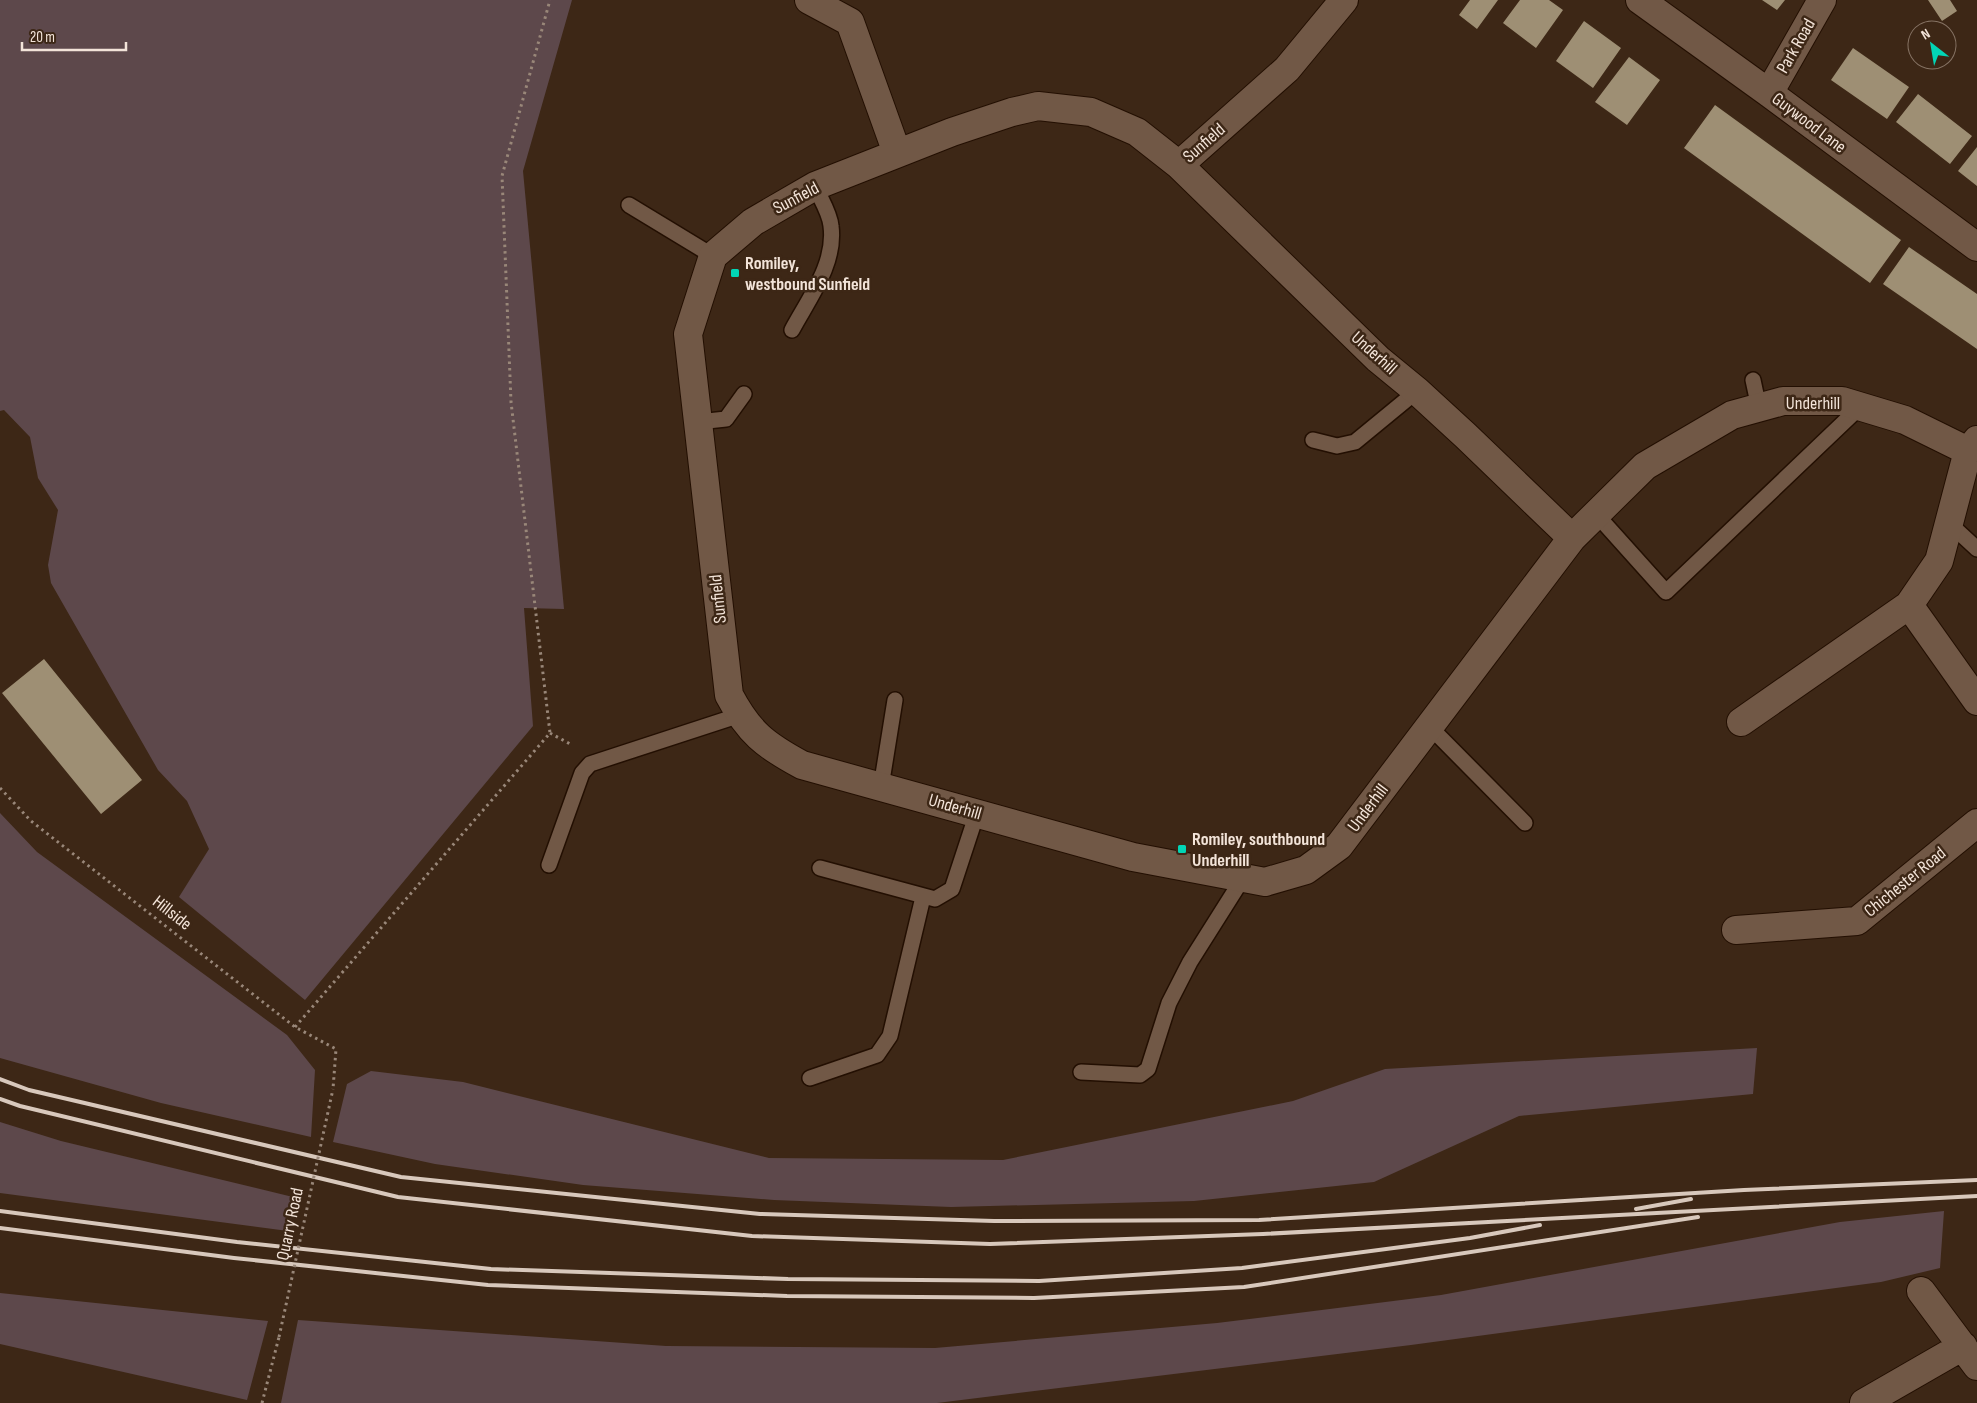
<svg xmlns="http://www.w3.org/2000/svg" width="1977" height="1403" font-family="'Sofia Sans Condensed',sans-serif">
  <style>
    .green { fill: #5d484b }
    .building { fill: #9e8f74 }
    .lines { fill: none; stroke-linecap: round; stroke-linejoin: round }
    .lane-casing { stroke: #230f02; stroke-width: 18 }
    .street-casing { stroke: #230f02; stroke-width: 30 }
    .path { stroke: #998779; stroke-width: 3; stroke-dasharray: 2.5 4; stroke-linecap: butt }
    .lane { stroke: #715846; stroke-width: 15 }
    .street { stroke: #715846; stroke-width: 28 }
    .rail { stroke: #d8c8bc; stroke-width: 4 }
    .path-bridge { stroke: #998779; stroke-width: 3; stroke-dasharray: 2.5 4; stroke-linecap: butt }
    .poi-dot { fill: #02d5b6; stroke: #3d2716; stroke-width: 2 }
    .labels { text-anchor: middle; dominant-baseline: central; stroke-width: 5; stroke-linejoin: round; paint-order: stroke }
    .street-label { font-size: 18px; fill: #f3e4d9; stroke: #3d2716 }
    .poi-label { font-size: 18px; font-weight: bold; fill: #f3e4d9; stroke: #3d2716; text-anchor: start }
  </style>
  <rect width="100%" height="100%" fill="#3d2716"/>
  <path class="green" d="M 0,0 L 572,0 L 523,171 L 564,609 L 524,608 L 533,726 L 305,1000 L 179,897 L 209,849 L 187,801 L 158,770 L 51,583 L 48,565 L 58,510 L 38,478 L 30,437 L 4,410 L 0,411 Z
    M 0,813 L 37,852 L 287,1035 L 315,1070 L 311,1137 L 161,1103 L 0,1058 Z
    M 1757,1048 L 1753,1094 L 1519,1116 L 1374,1182 L 1194,1201 L 951,1207 L 774,1200 L 583,1185 L 435,1164 L 333,1142 L 347,1084 L 371,1071 L 463,1082 L 769,1158 L 1003,1160 L 1293,1101 L 1385,1069 Z
    M 0,1122 L 61,1141 L 297,1198 L 288,1231 L 0,1193 Z
    M 1944,1211 L 1940,1268 L 1881,1282 L 1411,1345 L 937,1403 L 281,1403 L 298,1320 L 666,1346 L 935,1348 L 1217,1323 L 1441,1295 L 1840,1222 Z
    M 0,1293 L 268,1321 L 247,1400 L 0,1344 Z"/>
  <path class="building" d="M 1470,0 L 1498,0 L 1477,29 L 1459,15 Z
    M 1520,0 L 1549,0 L 1563,10 L 1536,48 L 1503,23 Z
    M 1762,0 L 1785,0 L 1777,10 Z
    M 1928,0 L 1950,0 L 1957,11 L 1942,21 Z
    M 1584,21 L 1621,48 L 1593,88 L 1556,61 Z
    M 1853,48 L 1909,87 L 1887,119 L 1831,80 Z
    M 1629,57 L 1660,80 L 1627,125 L 1595,102 Z
    M 1918,94 L 1972,136 L 1950,164 L 1896,122 Z
    M 1715,105 L 1901,240 L 1870,283 L 1684,148 Z
    M 1977,147 L 1977,186 L 1958,171 Z
    M 1909,247 L 1977,294 L 1977,349 L 1883,284 Z
    M 44,659 L 142,780 L 101,814 L 2,693 Z"/>
  <g class="lines">
    <g class="lane-casing">
      <path id="lane" d="M 629,205 L 713,256
        M 792,330 C 809,298 836,264 831,226 C 830,213 820,198 815,186
        M 1753,380 L 1759,408
        M 698,422 L 726,419 L 744,394
        M 1313,440 L 1337,446 L 1355,442 L 1417,391
        M 1596,514 L 1666,592 L 1861,406
        M 1950,524 L 1977,549
        M 1430,727 L 1525,823
        M 881,787 L 895,700
        M 549,865 L 582,773 L 590,764 L 740,715
        M 820,868 L 935,899 L 952,889 L 977,813
        M 1081,1072 L 1140,1075 L 1148,1069 L 1169,1003 L 1190,962 L 1243,878
        M 810,1078 L 877,1055 L 890,1036 L 923,897"/>
    </g>
    <g class="street-casing">
      <path id="street" d="M 809,0 L 850,22 L 897,153
        M 1344,0 L 1287,69 L 1179,165 L 1137,132 L 1091,112 L 1038,106 L 1012,112 L 952,132 L 815,186 L 753,222 L 713,256 L 688,334 L 729,695 C 749,733 765,745 802,765 L 1133,857 L 1265,882 L 1306,870 L 1339,846 L 1572,538 L 1645,466 L 1732,415 L 1783,401 L 1842,401 L 1905,420 L 1968,451
        M 1640,0 L 1769,93 L 1977,247
        M 1769,93 L 1822,0
        M 1179,165 L 1378,359 L 1417,391 L 1466,436 L 1572,538
        M 1977,440 L 1968,451 L 1939,561 L 1909,605 L 1977,701
        M 1741,722 L 1909,605
        M 1736,930 L 1857,921 L 1977,823
        M 1921,1291 L 1977,1366
        M 1864,1403 L 1963,1346"/>
    </g>
    <path class="path" d="M 550,733 L 572,745
      M 0,788 L 31,821 L 295,1027 L 336,1049 L 333,1089
      M 295,1027 L 550,733 L 511,402 L 502,176 L 550,0
      M 262,1403 L 279,1337"/>
    <use href="#lane" class="lane"/>
    <use href="#street" class="street"/>
    <path class="rail" d="M 0,1079 L 29,1090 L 401,1177 L 760,1214 L 994,1221 L 1259,1220 L 1744,1190 L 1977,1180
      M 0,1099 L 20,1106 L 398,1197 L 752,1236 L 990,1244 L 1263,1234 L 1977,1196
      M 1636,1209 L 1691,1199
      M 0,1211 L 237,1242 L 491,1269 L 788,1279 L 1039,1281 L 1242,1268 L 1470,1238 L 1540,1225
      M 0,1228 L 234,1258 L 488,1285 L 787,1296 L 1034,1298 L 1244,1287 L 1698,1217"/>
    <path class="path-bridge" d="M 279,1337 L 333,1089"/>
  </g>
  <g class="poi-dot">
    <rect x="730" y="268" width="10" height="10" rx="2.5"/>
    <rect x="1177" y="844" width="10" height="10" rx="2.5"/>
  </g>
  <g class="labels">
    <g class="street-label">
      <text transform="translate(1796 46) rotate(-60)">Park Road</text>
      <text transform="translate(1809 123) rotate(37)">Guywood Lane</text>
      <text transform="translate(1204 143) rotate(-41)">Sunfield</text>
      <text transform="translate(796 198) rotate(-28)">Sunfield</text>
      <text transform="translate(1374 353) rotate(42)">Underhill</text>
      <text x="1813" y="403">Underhill</text>
      <text transform="translate(718 599) rotate(-96)">Sunfield</text>
      <text transform="translate(955 807) rotate(16)">Underhill</text>
      <text transform="translate(1368 808) rotate(-53)">Underhill</text>
      <text transform="translate(1905 882) rotate(-39)">Chichester Road</text>
      <text transform="translate(172 913) rotate(38)">Hillside</text>
      <text transform="translate(290 1224) rotate(-78)">Quarry Road</text>
    </g>
    <g class="poi-label">
      <text x="745" y="263">Romiley,<tspan x="745" dy="21">westbound Sunfield</tspan></text>
      <text x="1192" y="839">Romiley, southbound<tspan x="1192" dy="21">Underhill</tspan></text>
    </g>
  </g>
  <g transform="translate(1932 45) rotate(329)"><circle r="24" fill="#3d2716" stroke="#867364"/>
  <path d="M0-4L9 19L0 12L-9 19Z" fill="#02d5b6"/>
  <text y="-8" font-size="14" font-weight="bold" text-anchor="middle" fill="#f3e4d9">N</text>
  </g>
  <path d="M22 42v8h104v-8" fill="none" stroke="#f3e4d9" stroke-width="2.5"/>
  <text x="30" y="42" font-size="15" fill="#f3e4d9" stroke="#3d2716" stroke-width="4" paint-order="stroke">20 m</text>
</svg>
